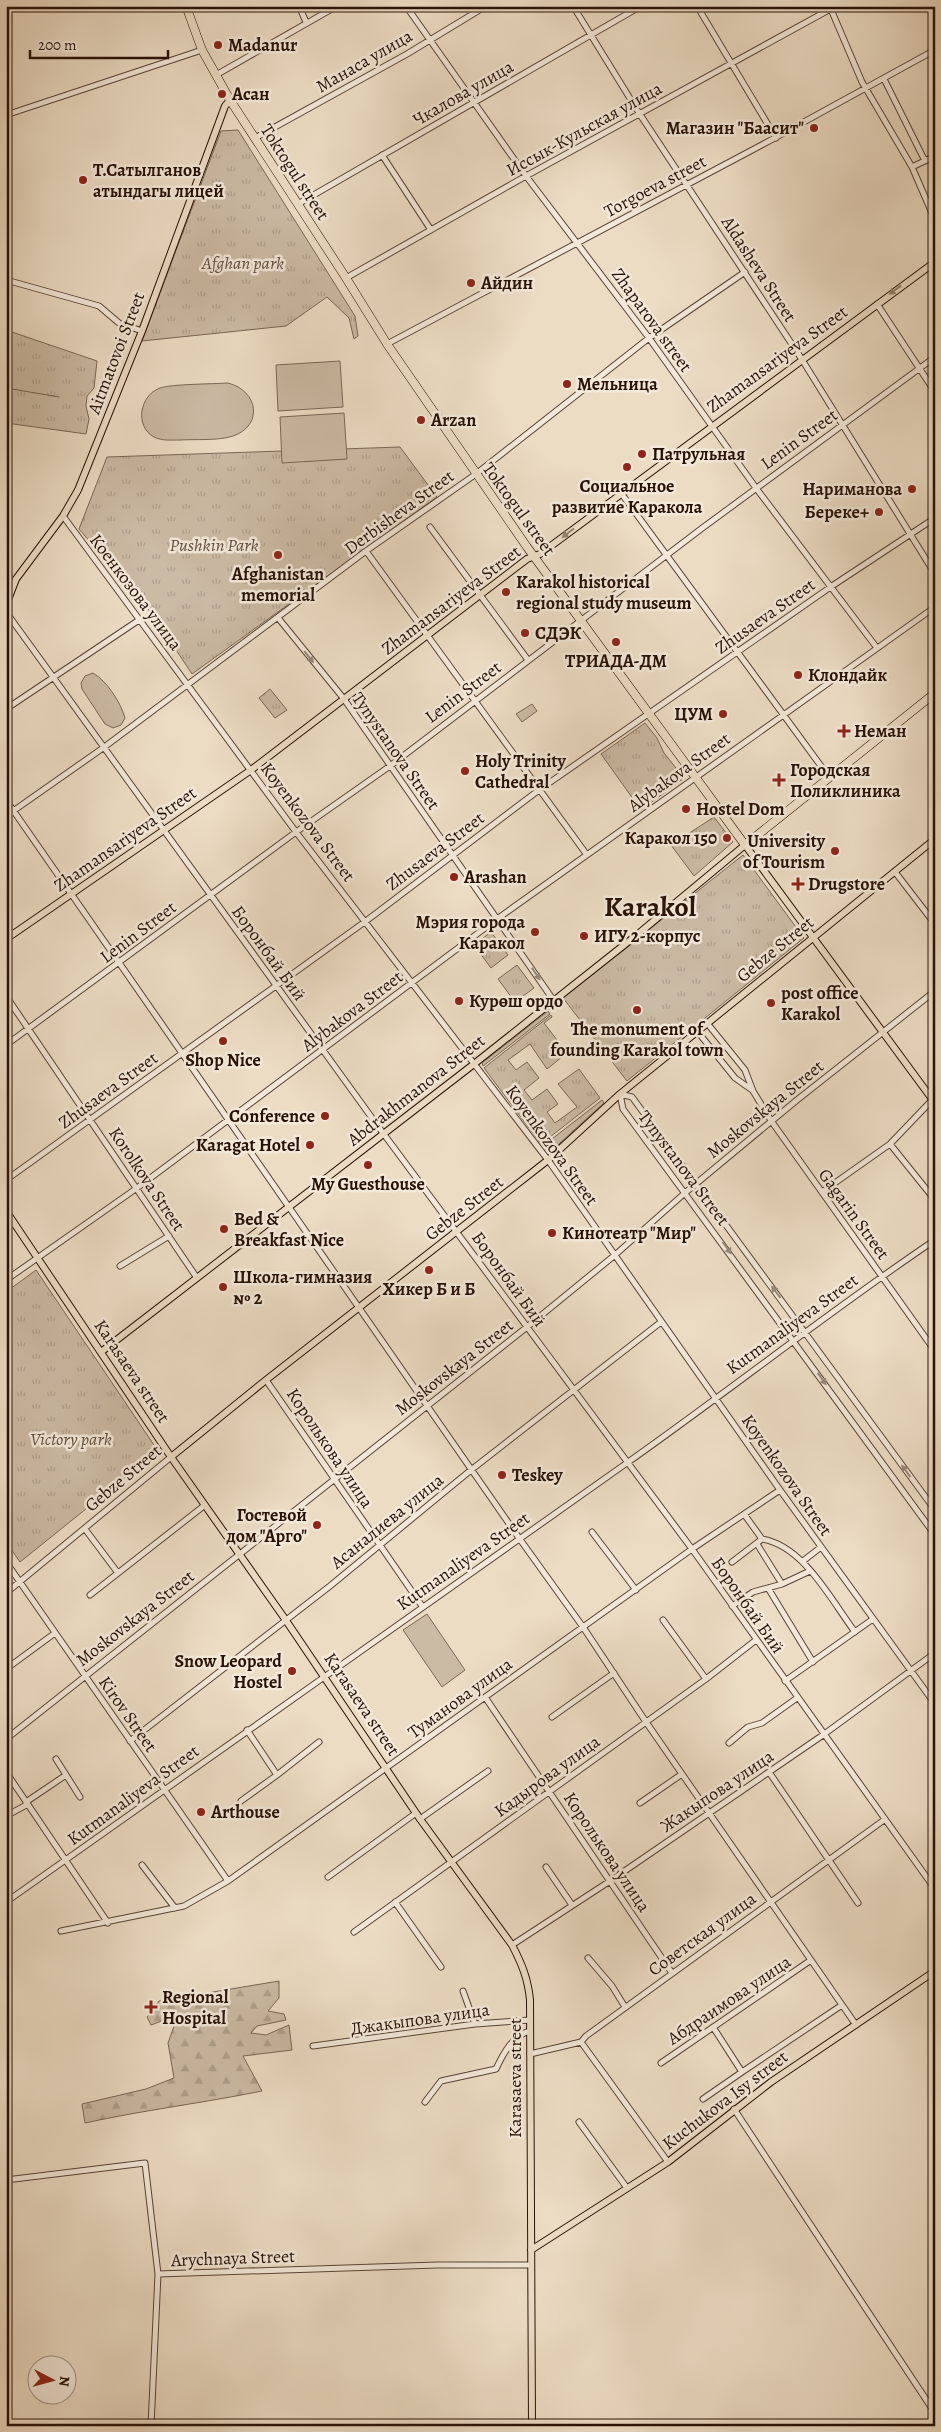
<svg xmlns="http://www.w3.org/2000/svg" width="941" height="2432" font-family="Alegreya,serif">
  <style>
    .grass { fill: url(#grass-tufts); stroke: #7a6656 }
    .forest { fill: url(#forest-firs); stroke: #7a6656 }
    .pitch { fill: #cbbaa4; stroke: #7a6656 }
    .lines { fill: none; stroke-linecap: round; stroke-linejoin: round }
    .stream { stroke: #756252; stroke-width: 1 }
    .minor-casing { stroke: #594437; stroke-width: 7 }
    .major-casing { stroke: #281208; stroke-width: 8 }
    .highway-casing { stroke: #281208; stroke-width: 9 }
    .minor { stroke: #f3e8d9; stroke-width: 5 }
    .major { stroke: #ecdcc4; stroke-width: 6 }
    .highway { stroke: #ecdcc4; stroke-width: 8 }
    .oneway { fill: #94816f }
    .oneway2 { fill: #98887b }
    .poi-dot { fill: #8f2418; stroke: #f3e8d9; stroke-width: 2 }
    .labels { text-anchor: middle; dominant-baseline: central; stroke-width: 5; stroke-linejoin: round; paint-order: stroke }
    .poi-label { font-size: 18px; font-weight: bold; fill: #281208; stroke: #f3e8d9; text-anchor: start }
    .street-label { font-size: 18px; fill: #281208; stroke: #f3e8d9 }
    .park-label { font-size: 18px; font-style: italic; fill: #614d3f; stroke: #f3e8d9 }
    .town-label { font-size: 28px; font-weight: bold; fill: #281208; stroke: #f3e8d9 }
  </style>
  <defs>
    <pattern id="grass-tufts" width="24" height="20" patternUnits="userSpaceOnUse" patternTransform="scale(1.25)"><rect width="24" height="20" fill="#cbbaa4"/><path d="M3 7l-1-3M5 7V3M7 7l1-3M15 17l-1-3M17 17v-4M19 17l1-3" fill="none" stroke="#ae9f8c"/></pattern>
    <pattern id="forest-firs" width="22" height="20" patternUnits="userSpaceOnUse" patternTransform="scale(1.25)"><rect width="22" height="20" fill="#cbbaa4"/><path d="M5 1l3.5 6h-7zM16 11l3.5 6h-7z" fill="#ae9f8c"/></pattern>
  </defs>
  <rect width="100%" height="100%" fill="#ecdcc4"/>
  <filter id="stains"><feTurbulence type="fractalNoise" baseFrequency=".004" numOctaves="4"/><feColorMatrix values="0 0 0 0 .2 0 0 0 0 .09 0 0 0 0 .02 0 0 0 .5 -.17"/></filter>
  <radialGradient id="worn" r=".72"><stop offset=".6" stop-color="#630" stop-opacity="0"/><stop offset="1" stop-color="#630" stop-opacity=".3"/></radialGradient>
  <path class="grass" d="M 238,130 L 355,316 L 358,336 L 354,339 L 349,318 L 327,297 L 286,326 L 142,341 L 221,131 Z
    M 6,330 L 97,361 L 94,388 L 87,396 L 86,406 L 89,419 L 86,434 L 6,423 Z
    M 400,447 L 437,497 L 192,674 L 153,615 L 79,529 L 107,457 Z
    M 270,689 L 287,710 L 275,718 L 259,698 Z
    M 645,723 L 657,738 L 664,753 L 684,778 L 641,810 L 601,754 Z
    M 714,817 L 733,842 L 694,876 L 671,845 Z
    M 743,855 L 804,938 L 627,1081 L 563,998 Z
    M 491,932 L 508,955 L 491,968 L 474,945 Z
    M 517,965 L 534,988 L 515,1002 L 498,979 Z
    M 548,1011 L 550,1014 L 483,1066 L 482,1063 Z
    M 551,1015 L 552,1017 L 544,1023 L 567,1053 L 547,1069 L 530,1044 L 508,1060 L 516,1070 L 527,1062 L 539,1078 L 524,1090 L 532,1100 L 547,1089 L 558,1104 L 547,1112 L 555,1123 L 577,1107 L 558,1084 L 579,1069 L 600,1098 L 541,1144 L 484,1068 Z
    M 602,1100 L 604,1103 L 549,1153 L 543,1146 Z
    M 36,1270 L 158,1451 L 20,1562 L 6,1542 L 6,1292 Z"/>
  <path class="forest" d="M 279,1981 L 279,1998 L 268,2011 L 284,2014 L 286,2020 L 257,2026 L 251,2033 L 266,2035 L 289,2025 L 292,2050 L 243,2056 L 262,2091 C 203,2103 144,2110 85,2123 L 82,2104 L 146,2089 L 174,2078 L 168,2043 L 178,2015 L 151,2025 L 147,2017 L 159,2001 Z"/>
  <path class="pitch" d="M 340,361 L 343,407 L 278,411 L 276,365 Z
    M 228,383 C 259,391 263,426 233,436 C 218,441 196,439 180,440 C 171,440 162,441 154,437 C 134,426 140,395 160,388 C 172,384 213,384 228,383 Z
    M 344,413 L 347,459 L 282,463 L 280,417 Z
    M 93,673 C 107,681 121,703 125,718 L 121,725 L 113,728 L 105,724 L 82,689 L 81,683 L 85,676 Z
    M 532,704 L 537,711 L 522,722 L 516,714 Z
    M 427,1614 L 465,1670 L 442,1687 L 403,1630 Z"/>
  <g class="lines">
    <path class="stream" d="M 6,388 L 59,397"/>
    <g class="minor-casing">
      <path id="minor" d="M 299,6 L 306,22
        M 406,6 L 526,176 L 649,338 L 756,488 L 877,648
        M 573,6 L 639,113 L 801,358 L 935,574
        M 697,6 L 776,138
        M 830,7 L 862,82 L 912,167 L 935,220
        M 216,75 L 337,6
        M 884,79 L 925,161
        M 6,115 L 202,50
        M 255,138 L 407,54 L 486,6
        M 382,155 L 431,230
        M 912,167 L 935,156
        M 298,204 L 641,6
        M 346,278 L 526,176 L 836,6
        M 6,280 L 99,306 L 119,323 L 142,331
        M 877,304 L 935,392
        M 387,344 L 771,140 L 935,50
        M 621,493 L 829,777
        M 63,516 L 296,832 L 548,1160 L 780,1490 L 935,1704
        M 430,527 L 528,660
        M 366,551 L 587,855
        M 6,612 L 380,1129 L 692,1549 L 935,1889
        M 279,619 L 344,699 L 554,1001
        M 6,709 L 139,620
        M 6,800 L 519,1538 L 583,1627 L 646,1722 L 856,2025
        M 6,816 L 103,748 L 366,551 L 476,474 L 649,338 L 745,272
        M 895,872 L 935,924
        M 6,996 L 197,1278
        M 707,1023 L 745,1070 L 753,1091 L 772,1122 L 935,1351
        M 697,1031 L 735,1078 L 752,1090
        M 6,1045 L 296,832 L 390,766 L 701,529 L 935,357
        M 890,1144 L 935,1200
        M 6,1180 L 366,921 L 539,790 L 832,586 L 935,518
        M 822,1192 L 890,1144 L 935,1097
        M 120,1266 L 169,1236
        M 6,1280 L 137,1188 L 497,919 L 935,607
        M 266,1380 L 422,1606
        M 935,1510 L 632,1097 L 620,1094 L 623,1109 L 935,1535
        M 85,1529 L 118,1573
        M 592,1532 L 636,1590
        M 762,1539 C 804,1546 831,1600 855,1632
        M 757,1544 L 782,1584
        M 803,1561 L 821,1547
        M 6,1562 L 228,1881
        M 732,1562 L 762,1539 L 744,1514
        M 768,1588 L 813,1662
        M 6,1593 L 171,1457
        M 90,1595 L 205,1505
        M 732,1606 L 753,1592 L 782,1584 L 810,1571
        M 663,1620 L 706,1679
        M 6,1669 L 55,1633
        M 785,1681 L 873,1619
        M 485,1697 L 672,1973
        M 552,1717 L 614,1673
        M 6,1739 L 527,1327 L 615,1255 L 686,1192 L 797,1100 L 935,991
        M 130,1741 L 330,1586 L 471,1470 L 661,1322
        M 729,1743 L 748,1727 L 762,1723 L 797,1698
        M 56,1759 L 80,1797
        M 6,1772 L 108,1923
        M 769,1772 L 858,1903
        M 277,1775 L 319,1742
        M 241,1801 L 277,1775 L 247,1730
        M 26,1802 L 66,1775
        M 640,1803 L 682,1774
        M 6,1816 L 28,1804
        M 420,1819 L 488,1771
        M 142,1865 L 175,1908
        M 546,1867 L 572,1905
        M 328,1877 L 416,1813
        M 6,1902 C 212,1756 418,1611 624,1465 C 728,1392 828,1312 935,1240
        M 395,1902 L 441,1967
        M 61,1931 L 184,1906 L 228,1881 L 692,1549 L 780,1490
        M 354,1932 L 706,1679 L 756,1640
        M 512,1945 L 610,1881 L 823,1735 L 935,1653
        M 588,1958 L 612,1986 L 625,2007
        M 463,1991 L 475,2024
        M 713,2027 L 742,2072 L 842,2005
        M 581,2042 L 668,2162
        M 313,2046 L 475,2024 L 530,2020
        M 530,2054 L 581,2042 L 586,2036 L 884,1820
        M 661,2063 L 811,1960
        M 703,2099 L 742,2072
        M 425,2102 L 441,2081 L 496,2069 C 503,2054 513,2035 530,2031
        M 734,2109 L 935,2413
        M 579,2122 L 627,2188
        M 6,2180 L 145,2163 L 158,2274 L 437,2265 L 531,2265
        M 151,2426 L 158,2274"/>
    </g>
    <g class="major-casing">
      <path id="major" d="M 6,605 L 16,579 L 63,516 L 78,490 L 142,331 L 225,106 L 230,100
        M 6,939 L 251,770 L 527,559 L 540,554 L 935,262
        M 6,1211 L 171,1457 L 285,1619 L 420,1819 L 512,1945 C 522,1964 528,1979 530,2000 L 532,2426
        M 101,1352 L 474,1064 L 638,934 L 745,845 L 935,1103
        M 171,1457 L 266,1380 L 548,1160 L 620,1094 L 935,839
        M 531,2250 L 668,2162 L 771,2082 L 935,1971"/>
    </g>
    <g class="highway-casing">
      <path id="highway" d="M 186,6 L 202,50 L 230,100 L 346,278 L 387,344 L 527,547 L 745,845 L 935,693"/>
    </g>
    <use href="#minor" class="minor"/>
    <use href="#major" class="major"/>
    <use href="#highway" class="highway"/>
  </g>
  <defs><path id="oneway-solid" d="M-6-.8H1V-3.2L6.5 0L1 3.2V.8H-6Z" transform="scale(1.25)"/></defs>
  <g class="oneway">
    <use href="#oneway-solid" transform="translate(895 290) rotate(144)"/>
    <use href="#oneway-solid" transform="translate(568 533) rotate(143)"/>
  </g>
  <g class="oneway2">
    <use href="#oneway-solid" transform="translate(309 657) rotate(51)"/>
    <use href="#oneway-solid" transform="translate(536 974) rotate(56)"/>
    <use href="#oneway-solid" transform="translate(727 1248) rotate(54)"/>
    <use href="#oneway-solid" transform="translate(776 1292) rotate(-127)"/>
    <use href="#oneway-solid" transform="translate(822 1379) rotate(54)"/>
    <use href="#oneway-solid" transform="translate(906 1471) rotate(-126)"/>
  </g>
  <g class="poi-dot">
    <circle cx="218" cy="45" r="5"/>
    <circle cx="222" cy="94" r="5"/>
    <circle cx="814" cy="128" r="5"/>
    <circle cx="83" cy="180" r="5"/>
    <circle cx="471" cy="283" r="5"/>
    <circle cx="567" cy="384" r="5"/>
    <circle cx="421" cy="420" r="5"/>
    <circle cx="642" cy="454" r="5"/>
    <circle cx="627" cy="467" r="5"/>
    <circle cx="912" cy="489" r="5"/>
    <circle cx="879" cy="512" r="5"/>
    <circle cx="278" cy="555" r="5"/>
    <circle cx="506" cy="592" r="5"/>
    <circle cx="525" cy="633" r="5"/>
    <circle cx="616" cy="642" r="5"/>
    <circle cx="798" cy="675" r="5"/>
    <circle cx="723" cy="714" r="5"/>
    <path d="M841.5 723.5h5v5h5v5h-5v5h-5v-5h-5v-5h5z"/>
    <circle cx="465" cy="771" r="5"/>
    <path d="M776.5 772.5h5v5h5v5h-5v5h-5v-5h-5v-5h5z"/>
    <circle cx="686" cy="809" r="5"/>
    <circle cx="727" cy="838" r="5"/>
    <circle cx="835" cy="851" r="5"/>
    <circle cx="454" cy="877" r="5"/>
    <path d="M795.5 876.5h5v5h5v5h-5v5h-5v-5h-5v-5h5z"/>
    <circle cx="535" cy="932" r="5"/>
    <circle cx="584" cy="936" r="5"/>
    <circle cx="459" cy="1001" r="5"/>
    <circle cx="771" cy="1003" r="5"/>
    <circle cx="637" cy="1010" r="5"/>
    <circle cx="223" cy="1041" r="5"/>
    <circle cx="325" cy="1116" r="5"/>
    <circle cx="310" cy="1145" r="5"/>
    <circle cx="368" cy="1165" r="5"/>
    <circle cx="224" cy="1229" r="5"/>
    <circle cx="552" cy="1233" r="5"/>
    <circle cx="429" cy="1270" r="5"/>
    <circle cx="223" cy="1287" r="5"/>
    <circle cx="502" cy="1475" r="5"/>
    <circle cx="317" cy="1525" r="5"/>
    <circle cx="292" cy="1671" r="5"/>
    <circle cx="201" cy="1812" r="5"/>
    <path d="M148.5 1999.5h5v5h5v5h-5v5h-5v-5h-5v-5h5z"/>
  </g>
  <g class="labels">
    <g class="poi-label">
      <text x="228" y="45">Madanur</text>
      <text x="232" y="94">Асан</text>
      <text x="804" y="128" text-anchor="end">Магазин "Баасит"</text>
      <text x="93" y="170">Т.Сатылганов<tspan x="93" dy="21">атындагы лицей</tspan></text>
      <text x="481" y="283">Айдин</text>
      <text x="577" y="384">Мельница</text>
      <text x="431" y="420">Arzan</text>
      <text x="652" y="454">Патрульная</text>
      <text x="627" y="486" text-anchor="middle">Социальное<tspan x="627" dy="21">развитие Каракола</tspan></text>
      <text x="902" y="489" text-anchor="end">Нариманова</text>
      <text x="869" y="512" text-anchor="end">Береке+</text>
      <text x="278" y="574" text-anchor="middle">Afghanistan<tspan x="278" dy="21">memorial</tspan></text>
      <text x="516" y="582">Karakol historical<tspan x="516" dy="21">regional study museum</tspan></text>
      <text x="535" y="633">СДЭК</text>
      <text x="616" y="661" text-anchor="middle">ТРИАДА-ДМ</text>
      <text x="808" y="675">Клондайк</text>
      <text x="713" y="714" text-anchor="end">ЦУМ</text>
      <text x="854" y="731">Неман</text>
      <text x="475" y="761">Holy Trinity<tspan x="475" dy="21">Cathedral</tspan></text>
      <text x="790" y="770">Городская<tspan x="790" dy="21">Поликлиника</tspan></text>
      <text x="696" y="809">Hostel Dom</text>
      <text x="717" y="838" text-anchor="end">Каракол 150</text>
      <text x="825" y="841" text-anchor="end">University<tspan x="825" dy="21">of Tourism</tspan></text>
      <text x="464" y="877">Arashan</text>
      <text x="808" y="884">Drugstore</text>
      <text x="525" y="922" text-anchor="end">Мэрия города<tspan x="525" dy="21">Каракол</tspan></text>
      <text x="594" y="936">ИГУ 2-корпус</text>
      <text x="781" y="993">post office<tspan x="781" dy="21">Karakol</tspan></text>
      <text x="469" y="1001">Курөш ордо</text>
      <text x="637" y="1029" text-anchor="middle">The monument of<tspan x="637" dy="21">founding Karakol town</tspan></text>
      <text x="223" y="1060" text-anchor="middle">Shop Nice</text>
      <text x="315" y="1116" text-anchor="end">Conference</text>
      <text x="300" y="1145" text-anchor="end">Karagat Hotel</text>
      <text x="368" y="1184" text-anchor="middle">My Guesthouse</text>
      <text x="234" y="1219">Bed &amp;<tspan x="234" dy="21">Breakfast Nice</tspan></text>
      <text x="562" y="1233">Кинотеатр "Мир"</text>
      <text x="233" y="1277">Школа-гимназия<tspan x="233" dy="21">№ 2</tspan></text>
      <text x="429" y="1289" text-anchor="middle">Хикер Б и Б</text>
      <text x="512" y="1475">Teskey</text>
      <text x="307" y="1515" text-anchor="end">Гостевой<tspan x="307" dy="21">дом "Арго"</tspan></text>
      <text x="282" y="1661" text-anchor="end">Snow Leopard<tspan x="282" dy="21">Hostel</tspan></text>
      <text x="211" y="1812">Arthouse</text>
      <text x="162" y="1997">Regional<tspan x="162" dy="21">Hospital</tspan></text>
    </g>
    <g class="street-label">
      <text transform="translate(364 61) rotate(-30)">Манаса улица</text>
      <text transform="translate(463 93) rotate(-30)">Чкалова улица</text>
      <text transform="translate(584 129) rotate(-29)">Иссык-Кульская улица</text>
      <text transform="translate(295 172) rotate(57)">Toktogul street</text>
      <text transform="translate(655 186) rotate(-28)">Torgoeva street</text>
      <text transform="translate(759 269) rotate(57)">Aldasheva Street</text>
      <text transform="translate(652 320) rotate(54)">Zhaparova street</text>
      <text transform="translate(116 353) rotate(-69)">Aitmatovoi Street</text>
      <text transform="translate(777 359) rotate(-36)">Zhamansariyeva Street</text>
      <text transform="translate(799 439) rotate(-36)">Lenin Street</text>
      <text transform="translate(519 509) rotate(54)">Toktogul street</text>
      <text transform="translate(399 512) rotate(-36)">Derbisheva Street</text>
      <text transform="translate(136 592) rotate(53)">Коенкозова улица</text>
      <text transform="translate(451 600) rotate(-37)">Zhamansariyeva Street</text>
      <text transform="translate(765 616) rotate(-35)">Zhusaeva Street</text>
      <text transform="translate(463 692) rotate(-37)">Lenin Street</text>
      <text transform="translate(396 751) rotate(55)">Tynystanova Street</text>
      <text transform="translate(679 772) rotate(-36)">Alybakova Street</text>
      <text transform="translate(308 822) rotate(53)">Koyenkozova Street</text>
      <text transform="translate(125 839) rotate(-35)">Zhamansariyeva Street</text>
      <text transform="translate(435 851) rotate(-37)">Zhusaeva Street</text>
      <text transform="translate(138 932) rotate(-37)">Lenin Street</text>
      <text transform="translate(775 949) rotate(-39)">Gebze Street</text>
      <text transform="translate(269 953) rotate(54)">Боронбай Бий</text>
      <text transform="translate(352 1011) rotate(-37)">Alybakova Street</text>
      <text transform="translate(108 1090) rotate(-36)">Zhusaeva Street</text>
      <text transform="translate(416 1090) rotate(-38)">Abdrakhmanova Street</text>
      <text transform="translate(765 1109) rotate(-39)">Moskovskaya Street</text>
      <text transform="translate(552 1145) rotate(54)">Koyenkozova Street</text>
      <text transform="translate(684 1168) rotate(53)">Tynystanova Street</text>
      <text transform="translate(147 1179) rotate(56)">Korolkova Street</text>
      <text transform="translate(464 1208) rotate(-38)">Gebze Street</text>
      <text transform="translate(854 1214) rotate(54)">Gagarin Street</text>
      <text transform="translate(509 1279) rotate(54)">Боронбай Бий</text>
      <text transform="translate(792 1324) rotate(-36)">Kutmanaliyeva Street</text>
      <text transform="translate(454 1367) rotate(-38)">Moskovskaya Street</text>
      <text transform="translate(132 1371) rotate(56)">Karasaeva street</text>
      <text transform="translate(330 1448) rotate(56)">Королькова улица</text>
      <text transform="translate(787 1475) rotate(55)">Koyenkozova Street</text>
      <text transform="translate(123 1478) rotate(-40)">Gebze Street</text>
      <text transform="translate(387 1521) rotate(-39)">Асаналиева улица</text>
      <text transform="translate(463 1561) rotate(-35)">Kutmanaliyeva Street</text>
      <text transform="translate(748 1605) rotate(55)">Боронбай Бий</text>
      <text transform="translate(135 1618) rotate(-38)">Moskovskaya Street</text>
      <text transform="translate(460 1698) rotate(-36)">Туманова улица</text>
      <text transform="translate(362 1704) rotate(56)">Karasaeva street</text>
      <text transform="translate(128 1714) rotate(55)">Kirov Street</text>
      <text transform="translate(547 1776) rotate(-36)">Кадырова улица</text>
      <text transform="translate(717 1791) rotate(-34)">Жакыпова улица</text>
      <text transform="translate(133 1795) rotate(-36)">Kutmanaliyeva Street</text>
      <text transform="translate(607 1852) rotate(56)">Королькова улица</text>
      <text transform="translate(702 1934) rotate(-36)">Советская улица</text>
      <text transform="translate(729 2000) rotate(-34)">Абдраимова улица</text>
      <text transform="translate(420 2019) rotate(-8)">Джакыпова улица</text>
      <text transform="translate(515 2078) rotate(-90)">Karasaeva street</text>
      <text transform="translate(725 2100) rotate(-37)">Kuchukova Isy street</text>
      <text transform="translate(233 2258) rotate(-2)">Arychnaya Street</text>
    </g>
    <g class="park-label">
      <text x="243" y="263">Afghan park</text>
      <text x="214" y="545">Pushkin Park</text>
      <text x="71" y="1439">Victory park</text>
    </g>
    <g class="town-label">
      <text x="650" y="907">Karakol</text>
    </g>
  </g>
  <rect width="941" height="2432" fill="none" stroke="#ecdcc4" stroke-width="25"/>
  <rect x="8" y="8" width="926" height="2417" fill="none" stroke="#281208" stroke-width="2.5"/>
  <rect x="12" y="12" width="916" height="2407" fill="none" stroke="#281208"/>
  <g transform="translate(52 2380) rotate(96)"><circle r="24" fill="#f3e8d9" stroke="#a29285"/>
  <path d="M0-4L9 19L0 12L-9 19Z" fill="#8f2418"/>
  <text y="-8" font-size="14" font-weight="bold" text-anchor="middle" fill="#281208">N</text>
  </g>
  <path d="M30 50v8h138v-8" fill="none" stroke="#281208" stroke-width="2.5"/>
  <text x="38" y="50" font-size="15" fill="#281208" stroke="#f3e8d9" stroke-width="4" paint-order="stroke">200 m</text>
  <rect width="100%" height="100%" filter="url(#stains)"/>
  <rect width="100%" height="100%" fill="url(#worn)"/>
</svg>
